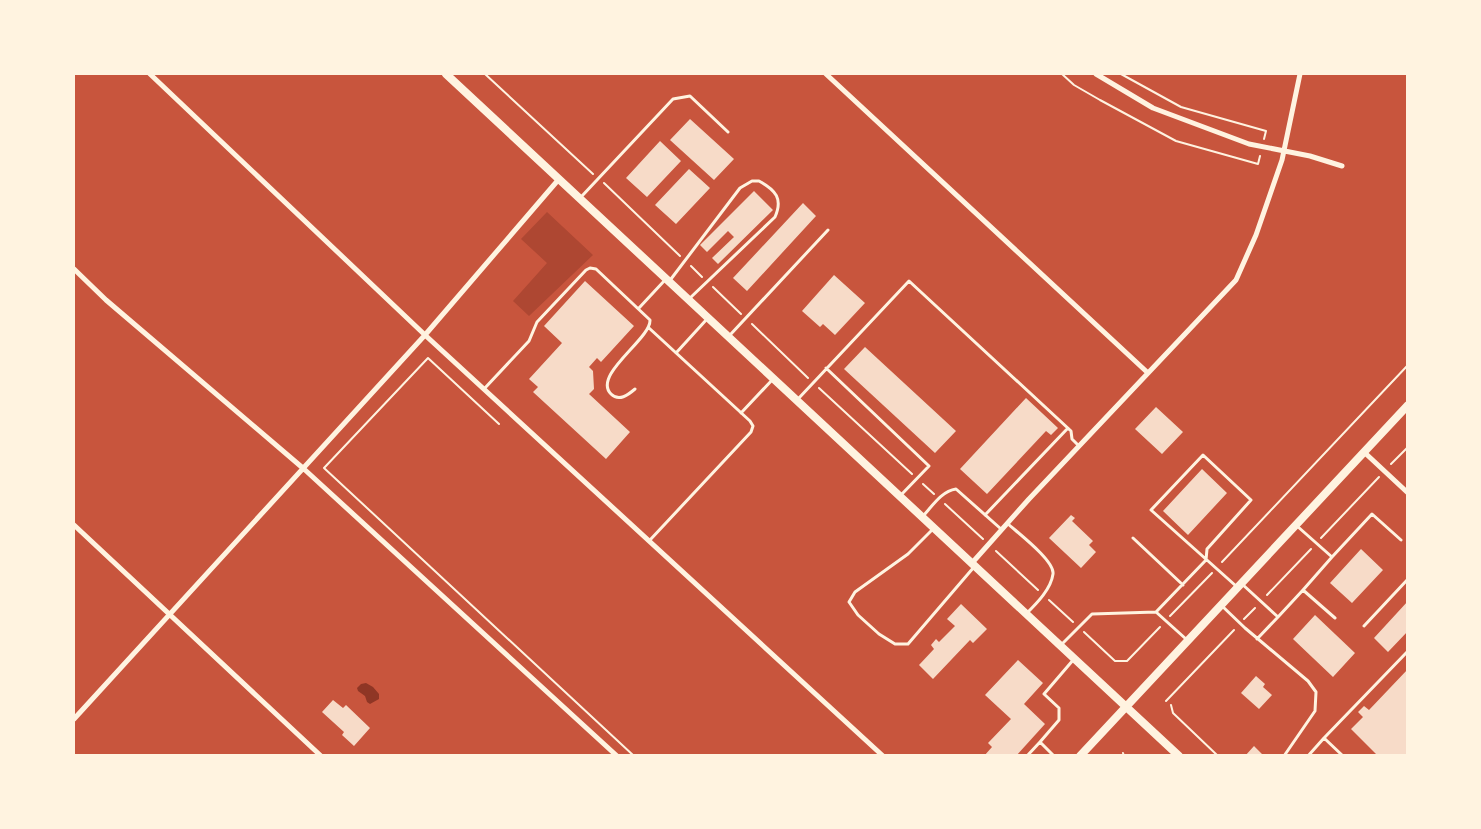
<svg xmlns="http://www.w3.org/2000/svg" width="1481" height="829" font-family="'Roboto Condensed',sans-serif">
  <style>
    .green { fill: #ae4732 }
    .water { fill: #8f3625 }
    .building { fill: #f7dbc8 }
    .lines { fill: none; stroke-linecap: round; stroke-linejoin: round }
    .path { stroke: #fff3e0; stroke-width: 2 }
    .service { stroke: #fff3e0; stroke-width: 3 }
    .minor { stroke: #fff3e0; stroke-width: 5 }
    .secondary { stroke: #fff3e0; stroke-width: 8 }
  </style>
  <rect width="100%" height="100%" fill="#c8553d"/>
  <path class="green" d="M 547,212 L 593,255 L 529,316 L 513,301 L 547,263 L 521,239 Z"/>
  <path class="water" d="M 366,683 L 373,687 L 379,694 L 379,699 L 370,704 L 367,702 L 365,696 L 358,691 L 357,688 L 361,684 Z"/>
  <path class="building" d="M 690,119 L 734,159 L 714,180 L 670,140 Z
    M 660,141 L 681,161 L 647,197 L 626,178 Z
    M 689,169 L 710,188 L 676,224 L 655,205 Z
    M 754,191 L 773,210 L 718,264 L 712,258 L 734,237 L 728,231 L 707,252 L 700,245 Z
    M 803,203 L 816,216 L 747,291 L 733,278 Z
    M 834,275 L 865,303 L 835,335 L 823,324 L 820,327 L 802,311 Z
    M 585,281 L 634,326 L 601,362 L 597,358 L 589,367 L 593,371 L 594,389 L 589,394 L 630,432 L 606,459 L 533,392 L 538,387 L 529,379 L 562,343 L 544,326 Z
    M 865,347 L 956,431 L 935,453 L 844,369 Z
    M 1026,398 L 1058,428 L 1051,435 L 1046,431 L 987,494 L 960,469 Z
    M 1156,407 L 1183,432 L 1162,454 L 1135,429 Z
    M 1202,469 L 1227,493 L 1188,535 L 1163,511 Z
    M 1071,515 L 1075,518 L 1072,521 L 1093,541 L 1089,545 L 1096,552 L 1081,568 L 1049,538 Z
    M 1361,549 L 1383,570 L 1352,603 L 1330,583 Z
    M 1408,601 L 1408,631 L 1388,652 L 1374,638 Z
    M 961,604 L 987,629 L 973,643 L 970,640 L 933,679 L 919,665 L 934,649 L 931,645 L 936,639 L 939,642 L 955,626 L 947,619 Z
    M 1315,615 L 1355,653 L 1333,677 L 1293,639 Z
    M 1018,660 L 1043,683 L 1024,704 L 1045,724 L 1016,756 L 984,756 L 992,747 L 988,743 L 1011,719 L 985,695 Z
    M 1408,669 L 1408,756 L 1378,756 L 1351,729 L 1363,717 L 1358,712 L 1364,706 L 1369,710 Z
    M 1256,676 L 1265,684 L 1263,687 L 1272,695 L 1259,709 L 1241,693 Z
    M 333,700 L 343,708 L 346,705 L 370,728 L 354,746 L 342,735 L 344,732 L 322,712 Z
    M 1254,746 L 1264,756 L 1245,756 Z"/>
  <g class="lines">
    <path class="path" d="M 485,74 L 593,174
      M 1062,74 L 1074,85 L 1100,100 L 1176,141 L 1258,164 L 1260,156
      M 1121,74 L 1181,107 L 1266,131 L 1264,139
      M 604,183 L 680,256
      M 691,266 L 702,277
      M 713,287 L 741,314
      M 752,324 L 808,378
      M 819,388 L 912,474
      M 499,424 L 428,358 L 324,468 L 634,756
      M 1391,464 L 1408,447
      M 923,484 L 934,494
      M 945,504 L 983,539
      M 1321,538 L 1379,477
      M 996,551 L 1038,590
      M 1222,562 L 1408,365
      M 1267,595 L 1311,549
      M 1049,600 L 1073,622
      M 1170,616 L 1212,573
      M 1244,619 L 1255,608
      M 1084,632 L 1115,661 L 1127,661 L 1160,627
      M 1166,701 L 1234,630
      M 1171,705 L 1173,713 L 1218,756
      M 1123,753 L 1124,756"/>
    <path class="service" d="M 581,197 L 673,99 L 690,96 L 728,132
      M 671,279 L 740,188 L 752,181 L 759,181 C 776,190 783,199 775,217 L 690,298
      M 639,308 L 665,280
      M 649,328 L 750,421 L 753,426 L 751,432 L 650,540
      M 730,335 L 828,230
      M 676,353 L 707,319
      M 826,368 L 929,466 L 900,496
      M 484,389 L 529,341 L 537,322 L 586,270 L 590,268 L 596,269 L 650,320 C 651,339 592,375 611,394 C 619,402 628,395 635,389
      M 798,399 L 909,281 L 1071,431 L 1072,439 L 1079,446
      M 741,413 L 773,379
      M 924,515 C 933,505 942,491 956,489 L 1001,529
      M 985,515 L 1068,428
      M 1007,523 C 1018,533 1055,561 1053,574 C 1051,589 1037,603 1027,613
      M 1297,526 L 1332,557 L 1303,590 L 1335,618
      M 933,529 L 908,554 L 855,592 L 849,602 L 858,615 L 879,634 L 895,644 L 908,644 L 974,567
      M 1133,538 L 1183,585
      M 1332,557 L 1372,514 L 1401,540
      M 1242,584 L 1278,617 L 1257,639
      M 1221,605 L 1245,628 L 1308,681 L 1316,692 L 1315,711 L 1284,756
      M 1156,612 L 1186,639
      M 1278,617 L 1303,590
      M 1364,626 L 1408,579
      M 1062,644 L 1092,614 L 1156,612 L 1206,560 L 1207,549 L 1251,500 L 1203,455 L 1151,510 L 1236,586
      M 1324,738 L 1408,651
      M 1027,756 L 1040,742
      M 1054,756 L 1040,742 L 1059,720 L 1059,708 L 1044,694 L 1074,659
      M 1308,756 L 1324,738 L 1343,756"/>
    <path class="minor" d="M 150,74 L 425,335 L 883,756
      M 826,74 L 1148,373
      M 1096,74 L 1153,108 L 1249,144 L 1310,156 L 1342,166
      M 74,269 L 106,300 L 304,469 L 617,756
      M 1364,452 L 1408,493
      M 74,525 L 321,756
      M 972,563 L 1029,499 L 1236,280 L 1256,235 L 1282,160 L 1300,74
      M 74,719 L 425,335 L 559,179"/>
    <path class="secondary" d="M 446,74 L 1179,756
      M 1080,756 L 1408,405"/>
  </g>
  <rect width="1481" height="829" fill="none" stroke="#fff3e0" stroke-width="150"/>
</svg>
